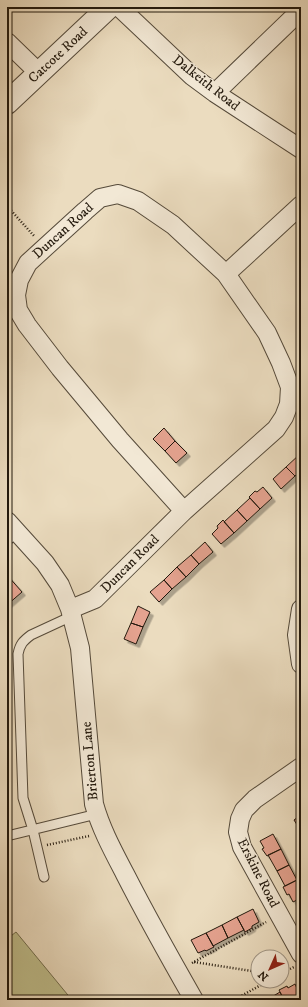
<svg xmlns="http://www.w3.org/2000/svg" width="308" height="1007" font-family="'IM FELL DW Pica',serif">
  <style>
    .green { fill: #bfbe8c; stroke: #716c4c }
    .building { fill: #e5a390; stroke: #23190d; filter: url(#shadow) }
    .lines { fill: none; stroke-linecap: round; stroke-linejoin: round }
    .service-casing { stroke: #554a3a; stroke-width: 11 }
    .minor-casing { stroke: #554a3a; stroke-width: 20 }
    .tertiary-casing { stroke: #554a3a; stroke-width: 24 }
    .path { stroke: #23190d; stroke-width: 2.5; stroke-dasharray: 1 2; stroke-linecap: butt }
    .service { stroke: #f2e8d5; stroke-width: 9 }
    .minor { stroke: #f2e8d5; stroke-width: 18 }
    .tertiary { stroke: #f2e8d5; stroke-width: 22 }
    .labels { text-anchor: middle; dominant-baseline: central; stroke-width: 3; stroke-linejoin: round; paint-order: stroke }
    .street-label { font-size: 14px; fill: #23190d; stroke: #f2e8d5 }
  </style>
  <defs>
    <filter id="shadow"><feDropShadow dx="3.5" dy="3.5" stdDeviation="0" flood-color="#0004"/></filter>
  </defs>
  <rect width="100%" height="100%" fill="#ebdcbf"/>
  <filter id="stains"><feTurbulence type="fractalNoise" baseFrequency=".005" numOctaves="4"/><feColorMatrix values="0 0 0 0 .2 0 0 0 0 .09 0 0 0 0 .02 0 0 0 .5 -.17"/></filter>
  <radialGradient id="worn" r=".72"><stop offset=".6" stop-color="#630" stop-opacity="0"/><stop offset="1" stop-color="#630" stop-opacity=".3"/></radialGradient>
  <path class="green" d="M 16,932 L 72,1000 L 7,1000 L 7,939 Z"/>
  <path class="building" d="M 164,428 L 175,441 L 165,451 L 153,439 Z
    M 175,441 L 187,453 L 176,463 L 165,451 Z
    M 300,454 L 301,456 L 301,471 L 295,476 L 286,467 Z
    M 286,467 L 295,476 L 281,489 L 273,479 Z
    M 263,487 L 272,498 L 260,509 L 249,497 L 255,491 L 257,492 Z
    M 250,498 L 260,509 L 247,521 L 237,510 Z
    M 237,510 L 247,521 L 234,533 L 224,522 Z
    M 223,520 L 234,533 L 221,544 L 212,534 L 218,528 L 217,526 Z
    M 205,542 L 213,552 L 199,564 L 191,555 Z
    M 191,555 L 199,564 L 186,577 L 177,567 Z
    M 177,567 L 186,577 L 172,589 L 164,580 Z
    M 7,575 L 22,592 L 7,605 Z
    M 164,580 L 172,589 L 159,602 L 150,592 Z
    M 138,606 L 150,612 L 143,627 L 131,623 Z
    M 131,623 L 143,627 L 136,644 L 124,639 Z
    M 301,815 L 301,831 L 294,820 Z
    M 273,834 L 281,849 L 267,856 L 262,849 L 264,848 L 260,841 Z
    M 281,849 L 289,865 L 277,871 L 268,855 Z
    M 289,865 L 297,880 L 285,886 L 277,871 Z
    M 297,880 L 301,887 L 301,898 L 293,902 L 289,894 L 287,895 L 283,887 Z
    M 253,909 L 259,922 L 252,926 L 252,928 L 245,932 L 237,917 Z
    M 237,917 L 244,930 L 228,938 L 222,925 Z
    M 222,925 L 228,938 L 213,946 L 206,933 Z
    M 206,933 L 214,947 L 206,951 L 205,950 L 198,953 L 191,940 Z
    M 295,984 L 301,997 L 296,1000 L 284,1000 L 279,990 L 287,986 L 288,988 Z
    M 280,992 L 284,1000 L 265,1000 L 270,998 Z"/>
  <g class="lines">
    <g class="service-casing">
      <path id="service" d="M 7,541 L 17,532
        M 7,836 L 97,814
        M 44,877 L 33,830 L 23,798 L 18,654 C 20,644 23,641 31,635 L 72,616"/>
    </g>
    <g class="minor-casing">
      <path id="minor" d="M 119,7 L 192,76 L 215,93 L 301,149
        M 7,42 L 38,72
        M 215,93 L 301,10
        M 226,274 L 301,205
        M 7,521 L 45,563 L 60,585 L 70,609 L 80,648 L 94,804 C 101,829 113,851 125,874 C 147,917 170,958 194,1000
        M 70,609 L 78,606 L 95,599 L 184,511 L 276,429 L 284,417 L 289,404 L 290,387 L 281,363 L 267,333 L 226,274 L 173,225 L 138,201 L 118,194 L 100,198 L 85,211 L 28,263 L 19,280 L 16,295 L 18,310 L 27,325 L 60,368 L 120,440 L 184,511
        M 301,609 L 297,635 L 301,664
        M 301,767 L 255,799 L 244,810 L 240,819 L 238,832 L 242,847 L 301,954"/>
    </g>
    <g class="tertiary-casing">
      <path id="tertiary" d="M 7,103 L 109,7"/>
    </g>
    <path class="path" d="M 7,206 L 35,237
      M 47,845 L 89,836
      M 194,962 L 258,972
      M 192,963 L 266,922
      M 282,973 L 294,967
      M 234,1000 L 268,981"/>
    <use href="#service" class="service"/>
    <use href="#minor" class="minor"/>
    <use href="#tertiary" class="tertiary"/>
  </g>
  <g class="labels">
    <g class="street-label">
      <text transform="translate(58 55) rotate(-43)">Catcote Road</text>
      <text transform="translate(206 83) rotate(38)">Dalkeith Road</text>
      <text transform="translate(63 231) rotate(-42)">Duncan Road</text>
      <text transform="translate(130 564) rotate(-45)">Duncan Road</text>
      <text transform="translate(90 761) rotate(-95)">Brierton Lane</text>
      <text transform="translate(258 873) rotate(63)">Erskine Road</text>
    </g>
  </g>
  <rect width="308" height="1007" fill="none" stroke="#ebdcbf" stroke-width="24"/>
  <rect x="8" y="8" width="292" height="991" fill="none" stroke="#23190d" stroke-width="2"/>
  <rect x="12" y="12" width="284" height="983" fill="none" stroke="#23190d"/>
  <g transform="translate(270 969) rotate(225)"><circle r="19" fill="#f2e8d5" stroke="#9f9585"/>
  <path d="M0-3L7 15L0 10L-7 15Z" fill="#8f2418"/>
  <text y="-6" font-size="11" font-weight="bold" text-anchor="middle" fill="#23190d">N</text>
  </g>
  <rect width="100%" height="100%" filter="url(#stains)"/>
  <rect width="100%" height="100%" fill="url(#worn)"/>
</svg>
